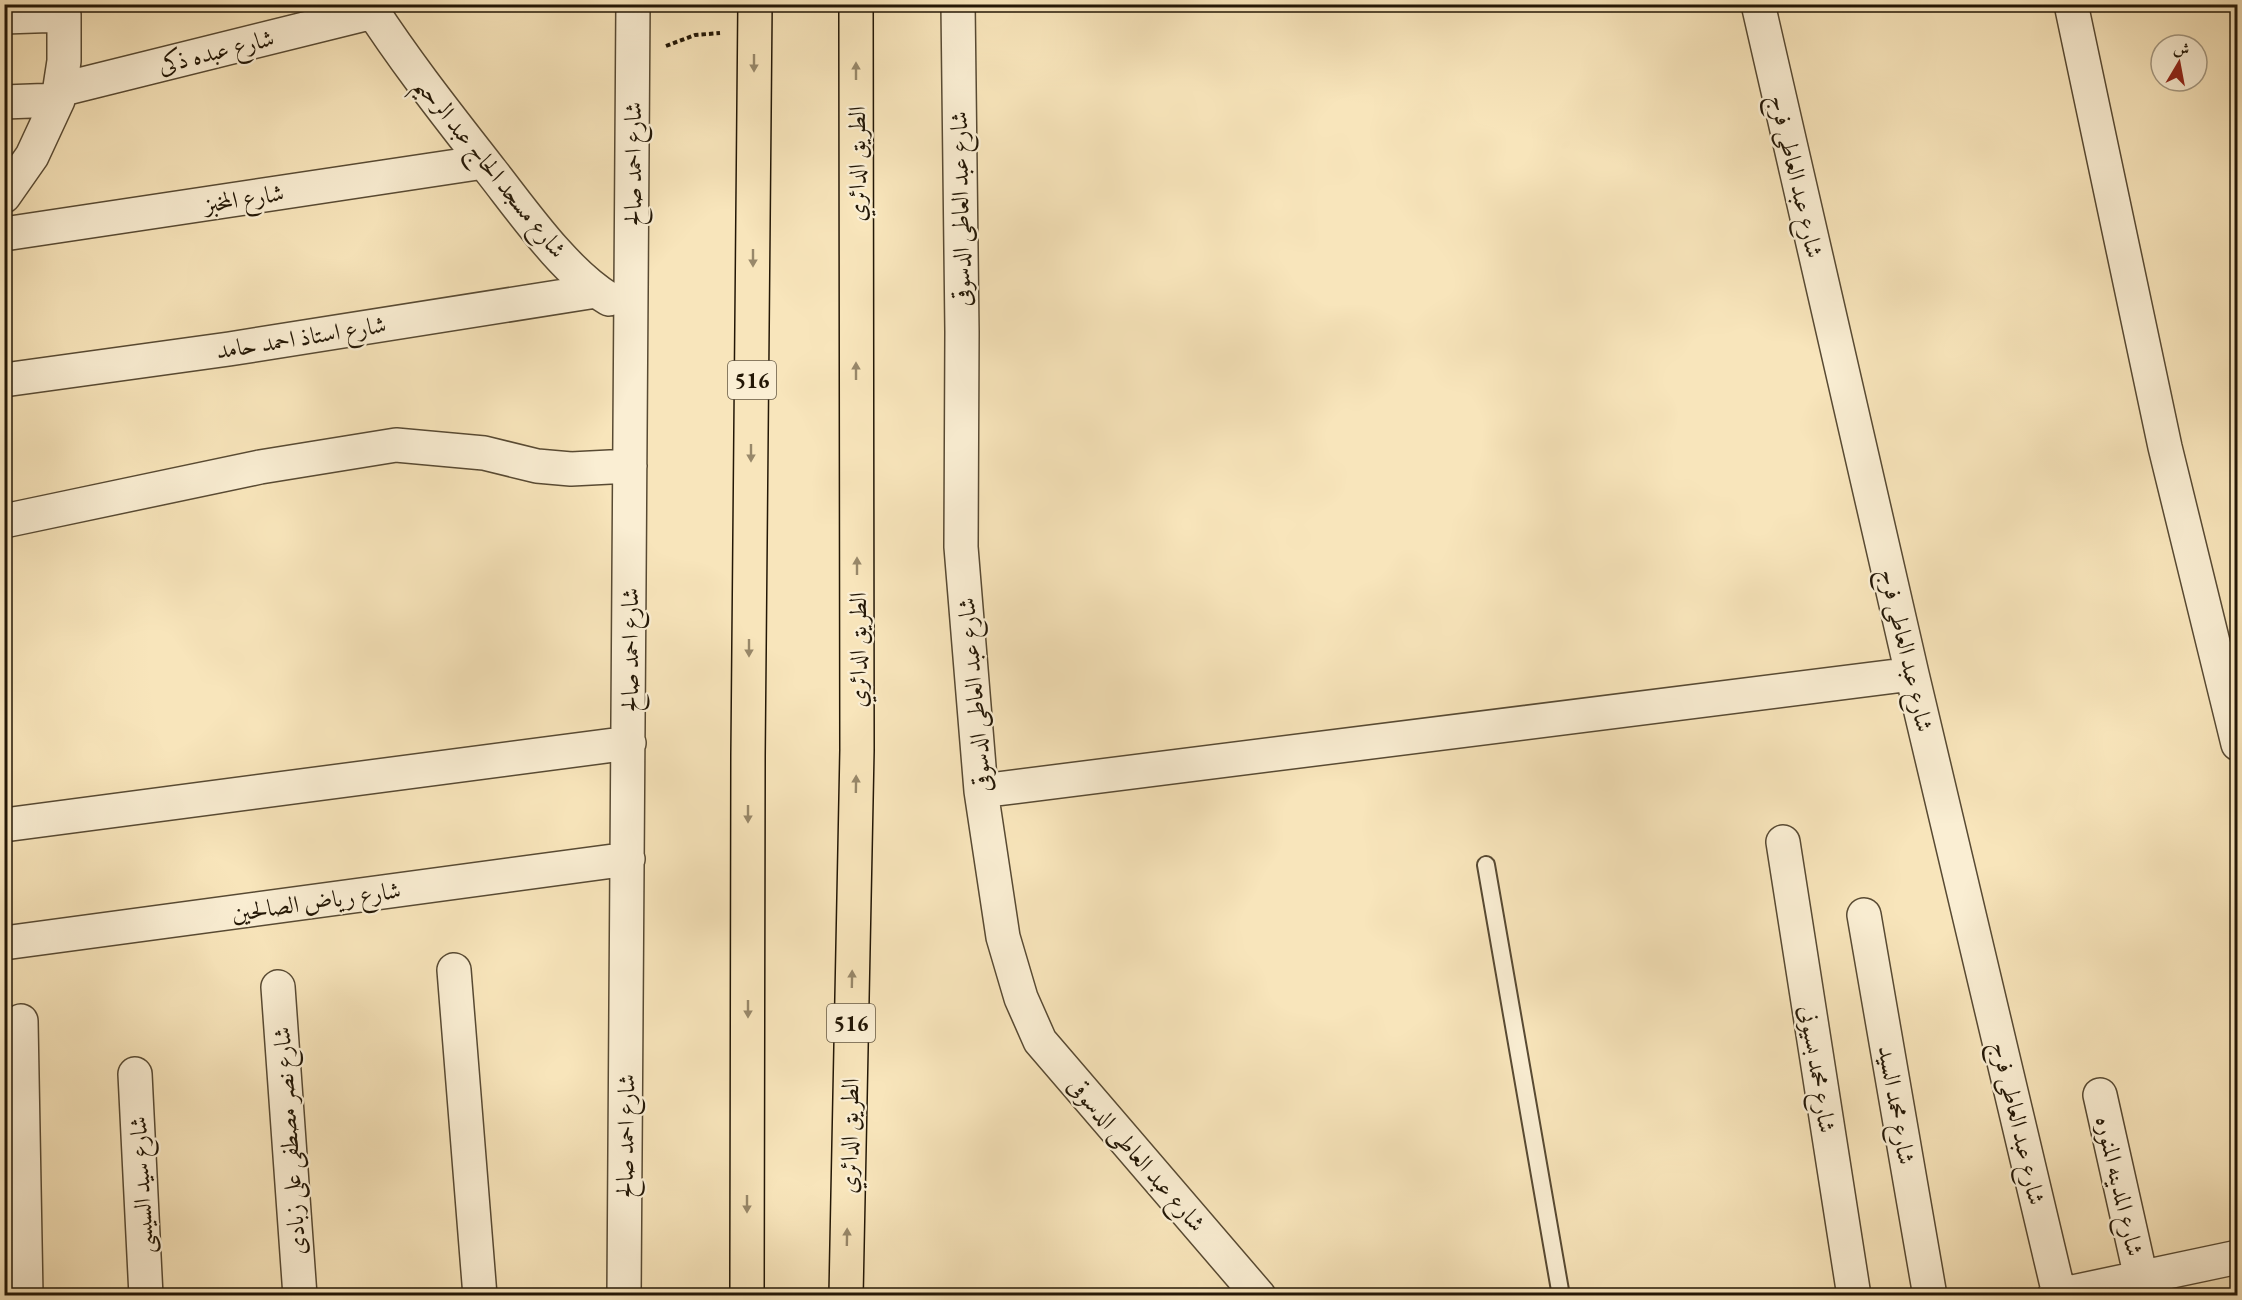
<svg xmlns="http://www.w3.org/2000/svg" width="2242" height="1300" font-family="'EB Garamond',Amiri,serif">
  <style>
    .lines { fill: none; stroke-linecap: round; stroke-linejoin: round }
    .service-casing { stroke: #584a33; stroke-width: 20 }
    .minor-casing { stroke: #584a33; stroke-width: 36 }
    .motorway-casing { stroke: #231706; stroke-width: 36 }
    .path { stroke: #231706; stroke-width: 4; stroke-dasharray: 4.5 3; stroke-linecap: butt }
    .service { stroke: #faeed3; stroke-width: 16 }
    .minor { stroke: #faeed3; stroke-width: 33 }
    .motorway { stroke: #f8e5bb; stroke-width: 33 }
    .oneway { fill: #98886a }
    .labels { text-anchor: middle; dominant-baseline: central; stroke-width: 4.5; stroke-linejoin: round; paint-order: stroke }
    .shield { fill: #faeed3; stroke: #645844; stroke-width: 1.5 }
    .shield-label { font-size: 22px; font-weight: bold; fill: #231706 }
    .street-label { font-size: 24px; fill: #231706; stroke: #faeed3 }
  </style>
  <rect width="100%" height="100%" fill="#f8e5bb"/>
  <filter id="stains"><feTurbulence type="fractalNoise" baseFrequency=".00333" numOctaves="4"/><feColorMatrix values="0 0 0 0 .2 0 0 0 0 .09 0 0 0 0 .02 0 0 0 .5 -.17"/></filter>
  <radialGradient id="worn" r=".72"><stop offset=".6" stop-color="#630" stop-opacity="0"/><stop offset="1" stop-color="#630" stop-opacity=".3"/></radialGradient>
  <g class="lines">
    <g class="service-casing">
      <path id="service" d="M 1486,865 L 1561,1296"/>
    </g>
    <g class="minor-casing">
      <path id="minor" d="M 368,4 C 406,63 449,117 491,171 C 524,213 564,271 609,299
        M 958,4 L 962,332 L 961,547 L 981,791 L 1003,937 L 1021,998 L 1040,1041 L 1259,1296
        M 1758,4 L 1912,674 L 2059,1294
        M 2071,4 L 2165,447 L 2238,744
        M 4,17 L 64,15
        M 59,90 L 373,12
        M 4,102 L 58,100
        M 4,196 L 32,156 L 58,100 L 64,61 L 64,15 L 62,4
        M 4,234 L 484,162
        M 4,380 L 229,349 L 596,291
        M 4,521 L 260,467 L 396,445 L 484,453 L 537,466 L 571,469 L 630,466
        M 981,791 L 1912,674
        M 4,825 L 629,743
        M 1783,842 L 1854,1296
        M 1864,915 L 1930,1296
        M 4,943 L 628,859
        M 454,970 L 480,1296
        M 278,987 L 300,1296
        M 21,1021 L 26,1296
        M 135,1074 L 146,1296
        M 2100,1095 L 2141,1278
        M 624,1296 L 633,4
        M 2054,1296 L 2238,1257"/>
    </g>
    <g class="motorway-casing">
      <path id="motorway" d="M 747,1296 L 748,756 L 755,4
        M 846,1296 L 857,750 L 856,4"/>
    </g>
    <path class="path" d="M 666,46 L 695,35 L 720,33"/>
    <use href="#service" class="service"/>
    <use href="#minor" class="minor"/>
    <use href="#motorway" class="motorway"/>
  </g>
  <defs><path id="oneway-solid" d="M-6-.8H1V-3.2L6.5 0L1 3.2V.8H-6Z" transform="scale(1.5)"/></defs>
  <g class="oneway">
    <use href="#oneway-solid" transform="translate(754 63) rotate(90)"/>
    <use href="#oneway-solid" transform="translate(856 71) rotate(-90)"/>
    <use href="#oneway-solid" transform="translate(753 258) rotate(90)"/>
    <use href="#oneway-solid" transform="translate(856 371) rotate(-90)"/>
    <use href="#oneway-solid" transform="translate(751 453) rotate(90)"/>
    <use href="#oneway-solid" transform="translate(857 566) rotate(-90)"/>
    <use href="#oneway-solid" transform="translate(749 648) rotate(90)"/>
    <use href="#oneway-solid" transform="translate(856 784) rotate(-89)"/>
    <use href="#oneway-solid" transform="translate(748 814) rotate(90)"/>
    <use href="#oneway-solid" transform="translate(852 979) rotate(-89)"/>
    <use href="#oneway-solid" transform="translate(748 1009) rotate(90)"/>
    <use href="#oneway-solid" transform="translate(747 1204) rotate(90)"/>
    <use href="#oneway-solid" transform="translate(847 1237) rotate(-89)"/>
  </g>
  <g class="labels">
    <g class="shield">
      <rect x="728" y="361" width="48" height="38" rx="4.5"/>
      <rect x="827" y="1004" width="48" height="38" rx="4.5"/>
    </g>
    <g class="shield-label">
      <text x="752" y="380">516</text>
      <text x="851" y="1023">516</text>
    </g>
    <g class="street-label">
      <text transform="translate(216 51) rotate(-14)">شارع عبده ذكى</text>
      <text transform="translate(632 164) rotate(-90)">شارع احمد صالح</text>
      <text transform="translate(856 164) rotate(-90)">الطريق الدائري</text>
      <text transform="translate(491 167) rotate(51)">شارع مسجد الحاج عبد الرحيم</text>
      <text transform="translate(1797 176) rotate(77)">شارع عبد العاطى فرج</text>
      <text transform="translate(244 198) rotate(-9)">شارع المخبز</text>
      <text transform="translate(960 209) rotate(-91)">شارع عبد العاطى الدسوقى</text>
      <text transform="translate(301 337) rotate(-9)">شارع استاذ احمد حامد</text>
      <text transform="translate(629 650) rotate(-90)">شارع احمد صالح</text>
      <text transform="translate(857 650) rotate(-90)">الطريق الدائري</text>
      <text transform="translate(1907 650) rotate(77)">شارع عبد العاطى فرج</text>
      <text transform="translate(974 695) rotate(-95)">شارع عبد العاطى الدسوقى</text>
      <text transform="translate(316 901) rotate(-8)">شارع رياض الصالحين</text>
      <text transform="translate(1818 1069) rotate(81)">شارع محمد بسيونى</text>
      <text transform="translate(1897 1105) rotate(80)">شارع محمد السيد</text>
      <text transform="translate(2019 1123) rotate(77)">شارع عبد العاطى فرج</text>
      <text transform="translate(625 1136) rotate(-89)">شارع احمد صالح</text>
      <text transform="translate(849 1136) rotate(-89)">الطريق الدائري</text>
      <text transform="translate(289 1141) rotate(-94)">شارع نصر مصطفى على زبادى</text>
      <text transform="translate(1137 1154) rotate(49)">شارع عبد العاطى الدسوقى</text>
      <text transform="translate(141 1185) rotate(-93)">شارع سيد السيسى</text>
      <text transform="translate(2120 1186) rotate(77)">شارع المدينه المنوره</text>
    </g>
  </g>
  <rect width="2242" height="1300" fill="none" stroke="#f8e5bb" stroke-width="24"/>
  <rect x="6" y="6" width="2230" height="1288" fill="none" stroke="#231706" stroke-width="3"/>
  <rect x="12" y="12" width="2218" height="1276" fill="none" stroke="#231706" stroke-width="1.5"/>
  <g transform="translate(2179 63) rotate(10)"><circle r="28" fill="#faeed3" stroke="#a49881" stroke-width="1.5"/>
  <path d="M0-4.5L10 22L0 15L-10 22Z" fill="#8f2418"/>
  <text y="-9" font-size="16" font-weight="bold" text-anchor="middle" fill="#231706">ش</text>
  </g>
  <rect width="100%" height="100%" filter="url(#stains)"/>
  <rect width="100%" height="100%" fill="url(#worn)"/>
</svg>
